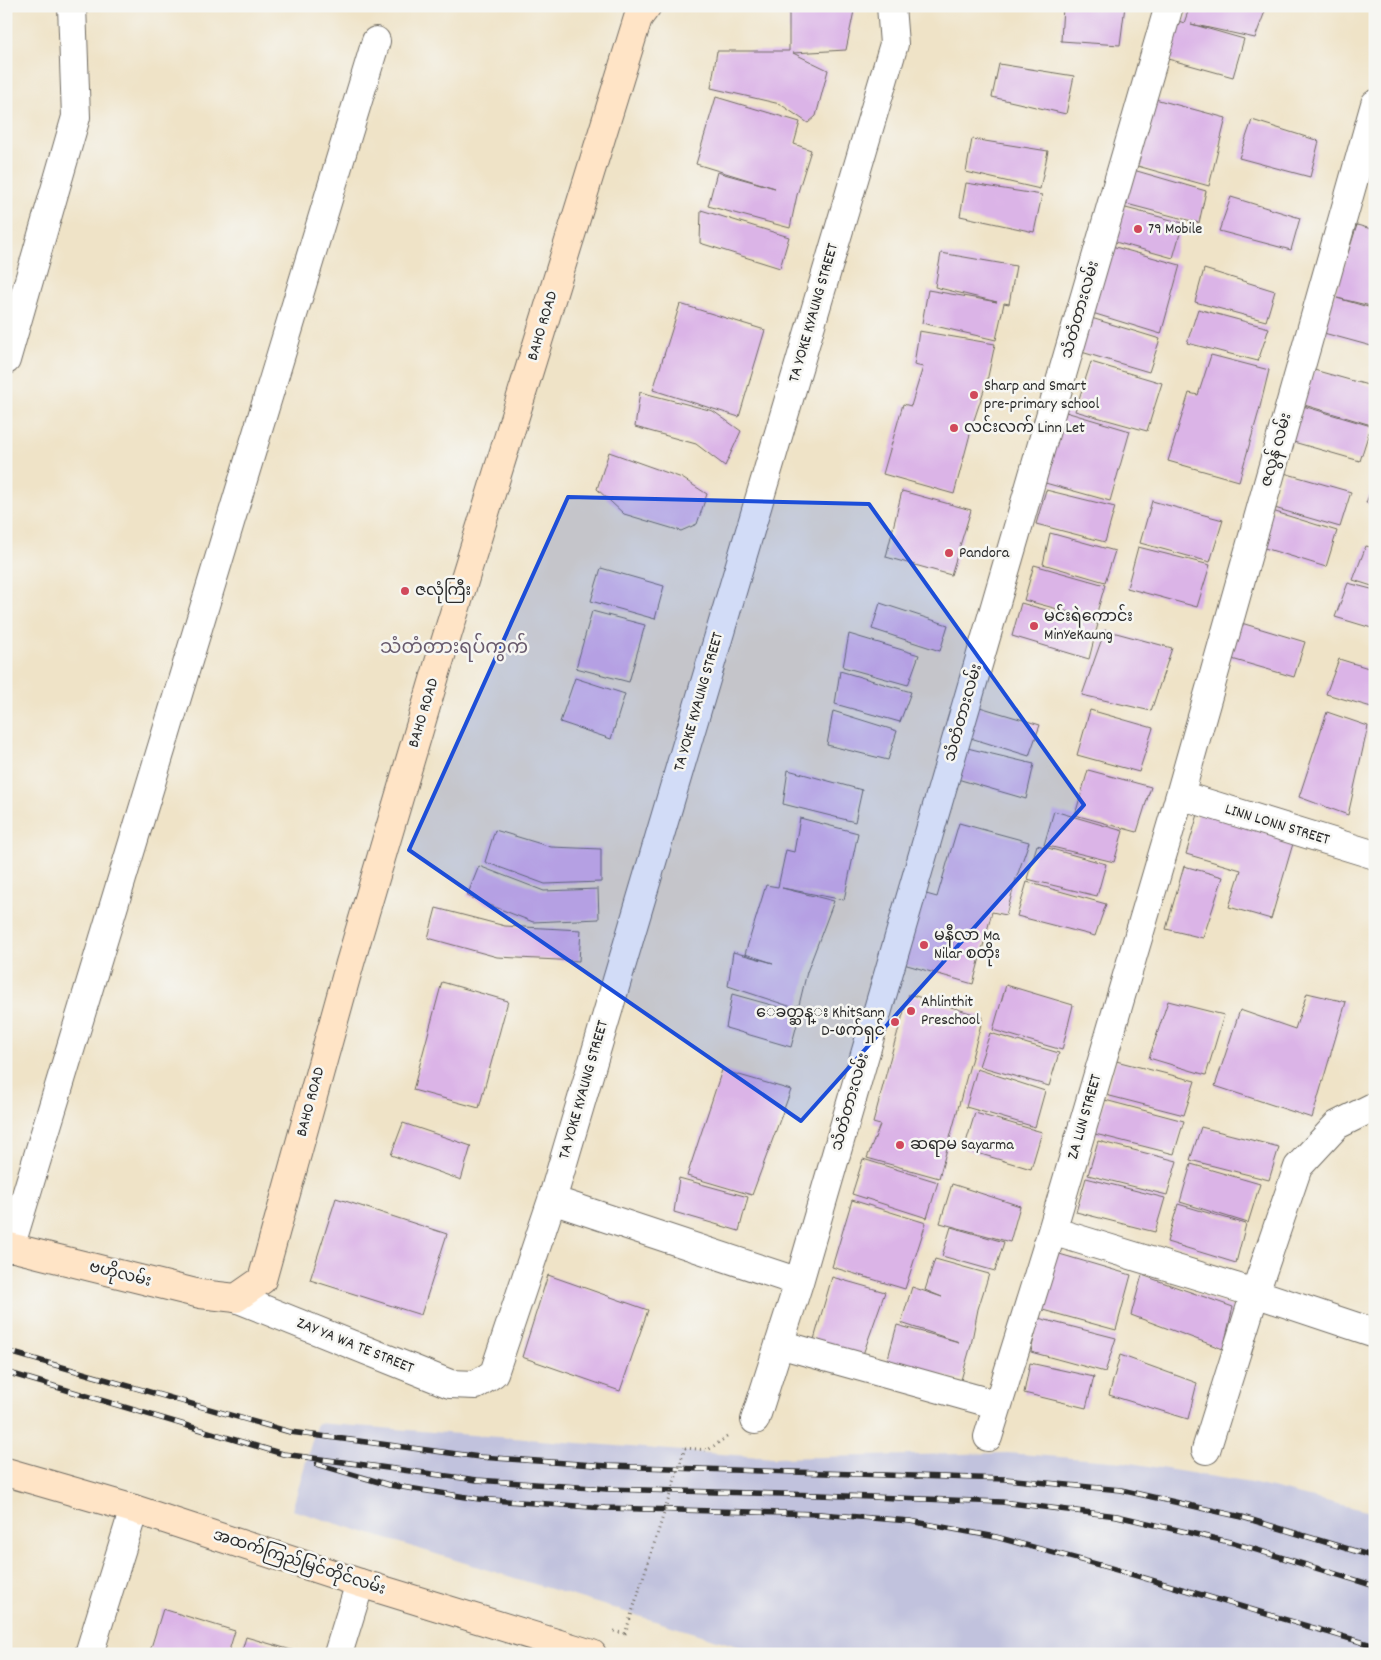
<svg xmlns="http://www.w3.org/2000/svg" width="1381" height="1660" font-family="Dekko,'Noto Sans Myanmar',sans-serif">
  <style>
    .industrial { fill: #c1c2dd }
    .building { fill: #dbb4e7 }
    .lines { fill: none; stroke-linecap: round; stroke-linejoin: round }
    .minor-casing { stroke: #706b62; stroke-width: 30 }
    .secondary-casing { stroke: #706b62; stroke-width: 30 }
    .path { stroke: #706b62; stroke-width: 3; stroke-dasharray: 1 4; stroke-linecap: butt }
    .minor { stroke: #fff; stroke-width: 28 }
    .secondary { stroke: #ffe4c6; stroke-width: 28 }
    .rail-casing { stroke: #2b2b2b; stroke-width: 5.5 }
    .rail { stroke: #f6f6f2; stroke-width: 4; stroke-dasharray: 11; stroke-linecap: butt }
    .path-bridge { stroke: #706b62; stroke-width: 3; stroke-dasharray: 1 4; stroke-linecap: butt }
    .marked { fill: #1d4ed8; fill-opacity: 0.2; stroke: #1d4ed8; stroke-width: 4; stroke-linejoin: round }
    .poi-dot { fill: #d1495b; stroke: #f6f6f2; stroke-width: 2 }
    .labels { text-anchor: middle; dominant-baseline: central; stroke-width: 5; stroke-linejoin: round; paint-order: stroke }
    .poi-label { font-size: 16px; fill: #2b2b2b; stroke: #f6f6f2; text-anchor: start }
    .street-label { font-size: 16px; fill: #2b2b2b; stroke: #f6f6f2 }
    .quarter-label { font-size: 19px; fill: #695b6d; stroke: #f6f6f2 }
  </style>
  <rect width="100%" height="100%" fill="#f6f6f2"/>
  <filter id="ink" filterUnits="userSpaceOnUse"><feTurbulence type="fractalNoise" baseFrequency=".02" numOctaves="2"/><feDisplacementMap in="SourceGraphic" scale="10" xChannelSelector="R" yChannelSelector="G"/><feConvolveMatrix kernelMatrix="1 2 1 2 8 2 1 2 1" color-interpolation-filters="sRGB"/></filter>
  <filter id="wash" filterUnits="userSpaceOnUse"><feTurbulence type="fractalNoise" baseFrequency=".0096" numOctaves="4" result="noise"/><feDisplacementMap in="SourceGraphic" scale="20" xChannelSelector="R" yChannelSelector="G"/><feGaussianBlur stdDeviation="1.12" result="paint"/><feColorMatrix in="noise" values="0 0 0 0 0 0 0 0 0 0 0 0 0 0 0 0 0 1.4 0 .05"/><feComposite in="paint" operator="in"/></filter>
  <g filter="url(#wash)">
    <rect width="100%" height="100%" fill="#efe3c7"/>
    <path class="industrial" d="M 317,1423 L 773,1458 L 1007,1453 L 1124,1462 L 1251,1483 L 1375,1513 L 1375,1654 L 763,1654 L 292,1510 Z"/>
    <g id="blocks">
      <path class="building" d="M 789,6 L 855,6 L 846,50 L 793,53 L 828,70 L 816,116 L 808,123 L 780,104 L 711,88 L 717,51 L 789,51 Z
        M 1063,6 L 1125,6 L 1120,45 L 1061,41 Z
        M 1190,6 L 1267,6 L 1255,38 L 1191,24 L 1244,39 L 1233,77 L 1157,56 L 1168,17 L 1184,23 Z
        M 999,64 L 1074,76 L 1066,114 L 992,97 Z
        M 716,97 L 800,122 L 794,144 L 811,150 L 797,195 L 790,228 L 708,206 L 717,172 L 775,188 L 696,164 Z
        M 1155,99 L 1226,118 L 1209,186 L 1134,165 Z
        M 1252,120 L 1319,141 L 1310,177 L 1239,158 Z
        M 972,139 L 1048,151 L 1040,189 L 966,172 Z
        M 1130,169 L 1206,191 L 1199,223 L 1119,202 Z
        M 966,183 L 1042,195 L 1034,232 L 960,216 Z
        M 1231,197 L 1300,218 L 1291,250 L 1219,231 Z
        M 1118,206 L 1183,223 L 1173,258 L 1108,240 Z
        M 701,210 L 789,237 L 780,268 L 700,243 Z
        M 1357,225 L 1375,230 L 1375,307 L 1337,298 L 1375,309 L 1375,347 L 1320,332 L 1334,297 Z
        M 1108,245 L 1180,265 L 1161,334 L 1089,312 Z
        M 941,253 L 1016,266 L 1009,304 L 1004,303 L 996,340 L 922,323 L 928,290 L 997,302 L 935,287 Z
        M 1204,269 L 1275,291 L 1266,321 L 1195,302 Z
        M 680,304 L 765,330 L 739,417 L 653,390 Z
        M 1198,309 L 1269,328 L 1258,361 L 1187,343 Z
        M 1088,317 L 1160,339 L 1149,372 L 1078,351 Z
        M 919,331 L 995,344 L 987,381 L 973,423 L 954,494 L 883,474 L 903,404 L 911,406 L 923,367 L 914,365 Z
        M 1211,355 L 1269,370 L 1259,411 L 1239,481 L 1168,461 L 1189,393 L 1198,395 Z
        M 1091,362 L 1162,383 L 1147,431 L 1075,411 Z
        M 1314,370 L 1375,387 L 1375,413 L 1371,425 L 1301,404 Z
        M 640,392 L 713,411 L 741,431 L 725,466 L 696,444 L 635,427 Z
        M 1303,406 L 1371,426 L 1360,461 L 1290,441 Z
        M 1059,410 L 1130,431 L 1110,501 L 1038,481 Z
        M 609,452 L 682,478 L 707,494 L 697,524 L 681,531 L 624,514 L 597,489 Z
        M 1284,473 L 1351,492 L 1340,527 L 1271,507 Z
        M 1375,480 L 1375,505 L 1366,503 Z
        M 1046,490 L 1115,507 L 1105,542 L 1036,524 Z
        M 902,491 L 971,510 L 951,575 L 886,557 Z
        M 1152,501 L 1223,520 L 1210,562 L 1140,543 Z
        M 1269,510 L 1337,531 L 1326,567 L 1258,546 Z
        M 1050,533 L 1115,551 L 1105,582 L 1043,564 Z
        M 1366,546 L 1375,548 L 1375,587 L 1353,580 Z
        M 1138,547 L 1210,565 L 1197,607 L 1127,588 Z
        M 1034,565 L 1105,585 L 1095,619 L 1024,600 Z
        M 601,568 L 664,586 L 655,619 L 591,601 Z
        M 1348,583 L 1375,590 L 1375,629 L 1335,617 Z
        M 880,603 L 948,625 L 940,651 L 872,629 Z
        M 1021,603 L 1098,624 L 1089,659 L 1012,636 Z
        M 592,611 L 645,625 L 629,682 L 576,668 Z
        M 1238,622 L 1305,642 L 1294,677 L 1225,657 Z
        M 1105,630 L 1172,648 L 1151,711 L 1082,695 Z
        M 849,634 L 919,655 L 908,685 L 843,667 Z
        M 1339,659 L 1375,670 L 1375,708 L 1326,694 Z
        M 840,671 L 911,692 L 900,722 L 835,704 Z
        M 575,678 L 625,694 L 611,739 L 560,722 Z
        M 973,705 L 1040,725 L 1029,756 L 964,736 Z
        M 1090,710 L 1153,728 L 1139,772 L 1077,755 Z
        M 833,711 L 897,731 L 888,760 L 827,745 Z
        M 1327,712 L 1368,726 L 1348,815 L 1299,797 Z
        M 963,747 L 1034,764 L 1026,799 L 954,778 Z
        M 788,770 L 862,790 L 855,822 L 783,804 Z
        M 1088,770 L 1151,787 L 1137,832 L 1075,815 Z
        M 1054,811 L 1123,831 L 1114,862 L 1044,845 Z
        M 1199,811 L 1294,840 L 1271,919 L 1229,907 L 1241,870 L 1186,854 Z
        M 800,818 L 858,833 L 844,900 L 782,888 L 834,901 L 807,972 L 798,1009 L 728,986 L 733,952 L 773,963 L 745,954 L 766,885 L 778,887 L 786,850 L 794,852 Z
        M 959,823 L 1029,842 L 1016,879 L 1006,915 L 992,912 L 973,984 L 900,963 L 919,892 L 937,897 Z
        M 495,830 L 551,847 L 601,849 L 601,882 L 545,884 L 485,862 Z
        M 1037,845 L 1106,864 L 1097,896 L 1027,879 Z
        M 479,866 L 544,891 L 598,889 L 599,919 L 533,922 L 467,896 Z
        M 1184,866 L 1223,877 L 1203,938 L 1166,929 Z
        M 1027,882 L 1106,904 L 1095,936 L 1017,916 Z
        M 436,908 L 505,926 L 581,930 L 579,961 L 497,957 L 428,938 Z
        M 442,982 L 508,1001 L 479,1108 L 413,1090 Z
        M 1006,985 L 1073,1005 L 1062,1050 L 993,1030 Z
        M 1307,993 L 1346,1002 L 1312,1118 L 1215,1086 L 1240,1010 L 1295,1029 Z
        M 732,994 L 800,1013 L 791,1047 L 726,1028 Z
        M 909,994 L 983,1017 L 939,1178 L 867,1158 L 880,1125 L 873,1123 L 893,1048 Z
        M 1168,1001 L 1224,1015 L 1206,1075 L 1149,1058 Z
        M 990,1033 L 1059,1053 L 1049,1086 L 979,1066 Z
        M 1116,1061 L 1195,1081 L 1184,1115 L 1106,1095 Z
        M 977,1069 L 1045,1091 L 1035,1127 L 966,1107 Z
        M 722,1070 L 791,1090 L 752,1195 L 687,1176 Z
        M 1105,1100 L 1184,1121 L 1174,1154 L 1095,1134 Z
        M 975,1113 L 1042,1132 L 1031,1169 L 964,1149 Z
        M 403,1123 L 471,1146 L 461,1180 L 391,1155 Z
        M 1201,1127 L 1279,1147 L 1269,1180 L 1190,1160 Z
        M 1098,1141 L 1177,1161 L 1167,1195 L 1088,1175 Z
        M 863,1159 L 938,1182 L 927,1218 L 852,1194 Z
        M 1191,1164 L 1260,1184 L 1248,1223 L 1180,1202 Z
        M 679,1178 L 748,1197 L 739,1231 L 674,1212 Z
        M 1086,1178 L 1165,1198 L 1155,1232 L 1076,1212 Z
        M 952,1184 L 1020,1206 L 1010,1242 L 940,1223 Z
        M 336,1198 L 447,1234 L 421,1315 L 310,1280 Z
        M 852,1200 L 926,1223 L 905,1289 L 832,1267 Z
        M 1178,1204 L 1246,1224 L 1236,1263 L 1167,1242 Z
        M 951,1227 L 1004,1242 L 995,1271 L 942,1256 Z
        M 1056,1253 L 1131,1275 L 1116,1330 L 1039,1309 Z
        M 935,1259 L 989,1274 L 978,1309 L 971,1345 L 961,1380 L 887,1362 L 897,1325 L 959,1342 L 901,1323 L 912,1287 L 942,1297 L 925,1290 Z
        M 548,1275 L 648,1310 L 620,1391 L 522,1357 Z
        M 1142,1275 L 1233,1307 L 1223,1349 L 1131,1315 Z
        M 832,1277 L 885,1292 L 861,1360 L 813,1343 Z
        M 1038,1318 L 1116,1338 L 1105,1372 L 1031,1352 Z
        M 1120,1355 L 1197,1383 L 1188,1419 L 1109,1395 Z
        M 1030,1363 L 1094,1377 L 1086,1408 L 1024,1393 Z
        M 163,1609 L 235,1631 L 228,1654 L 149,1654 Z
        M 246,1637 L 302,1653 L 301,1654 L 241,1654 Z"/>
    </g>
  </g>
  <g filter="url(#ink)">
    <use href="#blocks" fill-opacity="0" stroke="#706b62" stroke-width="1"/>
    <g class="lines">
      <g class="minor-casing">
        <path id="minor" d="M 6,360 L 76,117 L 72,6
          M 1180,795 L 1375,855
          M 552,1200 L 799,1282
          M 1052,1231 L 1255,1293 L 1375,1333
          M 10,1248 L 376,41
          M 236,1298 L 450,1384 L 476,1385 L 494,1373 L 552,1200 L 894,44 L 891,6
          M 779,1344 L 998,1405
          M 755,1420 L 799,1282 L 1169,6
          M 988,1437 L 1052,1231 L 1180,795 L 1375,104
          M 1206,1450 L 1255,1293 L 1298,1167 L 1337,1125 L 1375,1106
          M 89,1654 L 134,1509
          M 338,1654 L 360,1583"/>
      </g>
      <g class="secondary-casing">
        <path id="secondary" d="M 6,1246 L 200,1294 L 236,1298 L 262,1280 L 350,963 L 443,649 L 638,18 L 647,6
          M 6,1472 L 134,1509 L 360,1583 L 592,1654"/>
      </g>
      <path class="path" d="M 685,1448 L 708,1450 L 730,1435
        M 614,1631 L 625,1634"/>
      <use href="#minor" class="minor"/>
      <use href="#secondary" class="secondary"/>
      <g class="rail-casing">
        <path id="rail" d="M 6,1351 L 290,1432 L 480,1457 L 608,1466 L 1005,1479 L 1121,1490 L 1242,1517 L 1375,1557
          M 6,1372 L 283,1454 L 477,1480 L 607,1489 L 819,1495 L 1002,1502 L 1117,1516 L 1234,1543 L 1375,1586
          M 317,1464 L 389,1485 L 479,1499 L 605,1508 L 820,1514 L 910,1521 L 996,1537 L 1107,1567 L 1375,1646"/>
      </g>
      <use href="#rail" class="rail"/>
      <path class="path-bridge" d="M 625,1634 L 685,1448"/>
    </g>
  </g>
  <path class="marked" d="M 568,497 L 869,504 L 1084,805 L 801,1121 L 409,850 Z"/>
  <g class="poi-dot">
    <circle cx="1138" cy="229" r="5"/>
    <circle cx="974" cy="395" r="5"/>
    <circle cx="954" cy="428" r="5"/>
    <circle cx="949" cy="553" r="5"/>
    <circle cx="405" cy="591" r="5"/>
    <circle cx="1034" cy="626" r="5"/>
    <circle cx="924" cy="945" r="5"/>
    <circle cx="911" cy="1011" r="5"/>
    <circle cx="895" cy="1022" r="5"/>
    <circle cx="900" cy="1145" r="5"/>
  </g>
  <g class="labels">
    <g class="poi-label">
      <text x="1148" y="229">79 Mobile</text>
      <text x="984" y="386">Sharp and Smart<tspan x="984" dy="18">pre-primary school</tspan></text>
      <text x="964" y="428">လင်းလက် Linn Let</text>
      <text x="959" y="553">Pandora</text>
      <text x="415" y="591">ဇလုံကြီး</text>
      <text x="1044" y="617">မင်းရဲကောင်း<tspan x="1044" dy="18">MinYeKaung</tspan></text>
      <text x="934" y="936">မနီလာ Ma<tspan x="934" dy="18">Nilar စတိုး</tspan></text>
      <text x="921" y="1002">Ahlinthit<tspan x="921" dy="18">Preschool</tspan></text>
      <text x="885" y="1013" text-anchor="end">ေခတ္ဆန္း KhitSann<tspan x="885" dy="18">D-ဖက်ရှင်</tspan></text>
      <text x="910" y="1145">ဆရာမ Sayarma</text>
    </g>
    <g class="street-label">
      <text transform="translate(1081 310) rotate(-74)">သံတံတားလမ်း</text>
      <text transform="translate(814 313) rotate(-74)">TA YOKE KYAUNG STREET</text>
      <text transform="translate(543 326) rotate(-73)">BAHO ROAD</text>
      <text transform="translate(1277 450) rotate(-74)">ဇလွန် လမ်း</text>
      <text transform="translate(699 702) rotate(-74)">TA YOKE KYAUNG STREET</text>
      <text transform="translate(424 713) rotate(-73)">BAHO ROAD</text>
      <text transform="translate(964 713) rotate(-74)">သံတံတားလမ်း</text>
      <text transform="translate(1277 825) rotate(17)">LINN LONN STREET</text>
      <text transform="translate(584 1090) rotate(-74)">TA YOKE KYAUNG STREET</text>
      <text transform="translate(311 1102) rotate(-75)">BAHO ROAD</text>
      <text transform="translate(851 1102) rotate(-74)">သံတံတားလမ်း</text>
      <text transform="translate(1085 1117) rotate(-74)">ZA LUN STREET</text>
      <text transform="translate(120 1275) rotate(14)">ဗဟိုလမ်း</text>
      <text transform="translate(355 1346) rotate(22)">ZAY YA WA TE STREET</text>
      <text transform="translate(299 1563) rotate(18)">အထက်ကြည်မြင်တိုင်လမ်း</text>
    </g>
    <g class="quarter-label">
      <text x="454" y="649">သံတံတားရပ်ကွက်</text>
    </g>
  </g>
  <rect width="1381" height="1660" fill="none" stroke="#f6f6f2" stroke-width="25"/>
</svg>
